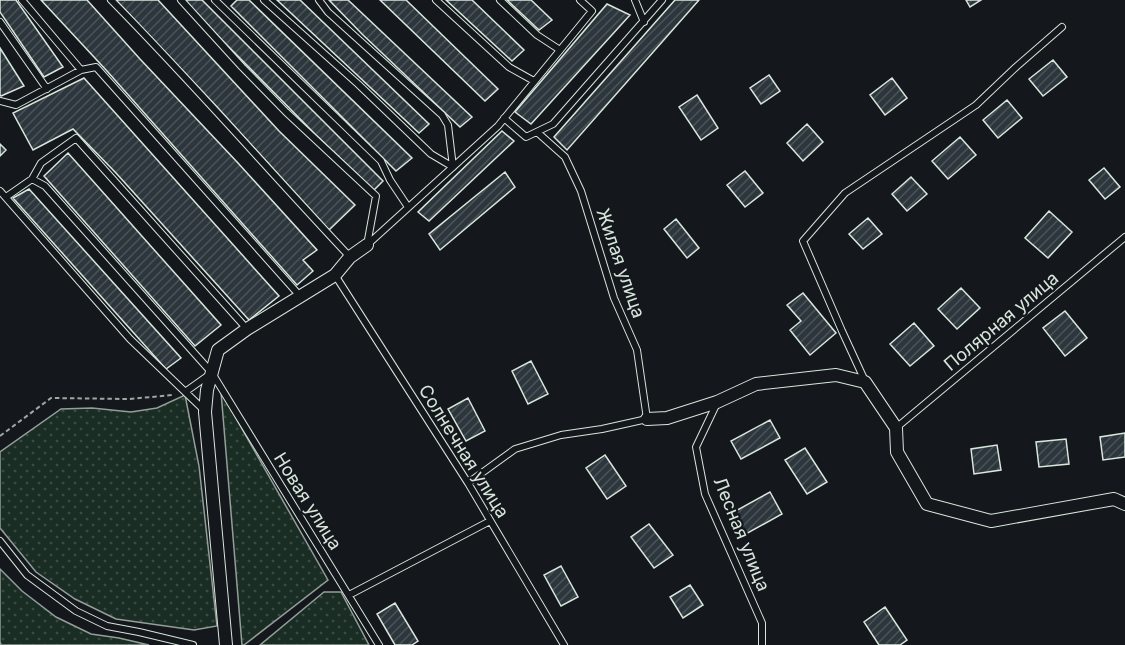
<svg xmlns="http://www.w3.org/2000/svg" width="1125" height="645" font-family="Inter,sans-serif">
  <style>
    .grass { fill: url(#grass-dots); stroke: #939e99; stroke-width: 1.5 }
    .building { fill: url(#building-hatch); stroke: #d8e6dc; stroke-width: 1.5 }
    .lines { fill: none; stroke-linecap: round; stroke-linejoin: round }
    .service-casing { stroke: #d8e6dc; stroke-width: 8 }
    .minor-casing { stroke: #d8e6dc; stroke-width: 14 }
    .path { stroke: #9da8a2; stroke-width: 2; stroke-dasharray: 4.5 3; stroke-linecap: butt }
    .service { stroke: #14181c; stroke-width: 6 }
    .minor { stroke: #14181c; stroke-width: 12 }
    .labels { text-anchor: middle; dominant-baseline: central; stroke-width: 4.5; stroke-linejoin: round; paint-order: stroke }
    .street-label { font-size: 18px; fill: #d8e6dc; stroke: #14181c }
  </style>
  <defs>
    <pattern id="grass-dots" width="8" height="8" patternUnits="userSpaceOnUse" patternTransform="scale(1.5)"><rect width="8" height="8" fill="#1a2d24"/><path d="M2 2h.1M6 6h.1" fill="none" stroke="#3b4b43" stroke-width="1.8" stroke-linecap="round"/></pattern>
    <pattern id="building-hatch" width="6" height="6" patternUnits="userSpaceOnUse" patternTransform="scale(1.5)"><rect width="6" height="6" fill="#2c363c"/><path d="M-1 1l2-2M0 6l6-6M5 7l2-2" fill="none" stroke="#4a5358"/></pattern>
  </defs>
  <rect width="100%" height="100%" fill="#14181c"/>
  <path class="grass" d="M 221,392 L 328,580 L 244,645 L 242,645 Z
    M 185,395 L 199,466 L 217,626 L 194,630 L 116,619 L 75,599 L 36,572 L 0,528 L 0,452 L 61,409 L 92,408 L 131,412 L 157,408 Z
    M 0,569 L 22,591 L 56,617 L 91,634 L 119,638 L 149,645 L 0,645 L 1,644 L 0,642 Z
    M 324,592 L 341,592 L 369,645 L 260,645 Z"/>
  <path class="building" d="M 0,0 L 16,0 L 63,67 L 44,77 L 0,12 Z
    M 41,0 L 87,0 L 140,59 L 238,163 L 317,250 L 303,260 L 313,271 L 297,285 L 107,71 Z
    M 116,0 L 158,0 L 279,131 L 355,205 L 329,230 L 218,108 Z
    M 185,0 L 202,0 L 383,181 L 374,190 L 315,134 L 222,40 Z
    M 237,0 L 249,0 L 412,158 L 396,171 L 231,6 Z
    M 277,0 L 300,0 L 429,124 L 419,133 Z
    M 329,0 L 348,0 L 472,117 L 460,127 L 362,34 Z
    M 380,0 L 406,0 L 498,89 L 485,101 Z
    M 446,0 L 472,0 L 524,50 L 512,61 Z
    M 507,0 L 531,0 L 552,20 L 539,30 Z
    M 675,0 L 699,0 L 567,150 L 554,137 Z
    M 966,0 L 981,0 L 970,7 Z
    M 607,4 L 630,15 L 531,124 L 515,112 Z
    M 0,48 L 24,86 L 1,96 L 0,95 Z
    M 1053,60 L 1067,77 L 1043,96 L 1029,79 Z
    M 769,75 L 780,91 L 761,104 L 750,88 Z
    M 84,78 L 279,296 L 249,320 L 116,173 L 73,129 L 33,150 L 13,113 Z
    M 892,78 L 907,98 L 885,115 L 870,95 Z
    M 697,95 L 718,128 L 701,140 L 679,107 Z
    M 1007,100 L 1022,118 L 998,138 L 983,120 Z
    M 807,124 L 823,142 L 803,161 L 787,143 Z
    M 502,131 L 514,141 L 429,221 L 418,212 Z
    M 960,137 L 976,155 L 948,179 L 932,161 Z
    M 0,144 L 6,150 L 0,156 Z
    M 68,153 L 221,325 L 195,346 L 44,176 Z
    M 1104,168 L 1120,187 L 1105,199 L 1089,180 Z
    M 745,171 L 763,193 L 745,207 L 727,185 Z
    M 505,172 L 515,187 L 440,250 L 429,234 Z
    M 911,177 L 927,194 L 907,211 L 892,194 Z
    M 29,189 L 181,358 L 166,369 L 13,198 Z
    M 1049,211 L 1072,232 L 1048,258 L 1025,238 Z
    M 868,218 L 882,234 L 863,249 L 849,234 Z
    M 676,219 L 699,248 L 687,258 L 664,229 Z
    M 961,288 L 980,308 L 957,329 L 938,309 Z
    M 803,293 L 836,333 L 810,355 L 790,330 L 801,321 L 787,305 Z
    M 1065,311 L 1087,338 L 1065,356 L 1043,328 Z
    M 914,323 L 934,346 L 910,366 L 890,344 Z
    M 531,361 L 548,394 L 528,404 L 512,371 Z
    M 468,398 L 485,431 L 466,441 L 448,409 Z
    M 770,420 L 780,438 L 741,459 L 731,441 Z
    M 1125,433 L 1125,457 L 1103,460 L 1100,437 Z
    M 1066,439 L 1069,464 L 1039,467 L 1036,442 Z
    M 997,445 L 1001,470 L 974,474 L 971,449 Z
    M 805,448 L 827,482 L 807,494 L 785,460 Z
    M 605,455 L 626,486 L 607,499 L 586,468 Z
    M 770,492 L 782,514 L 744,535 L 732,513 Z
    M 649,524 L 673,555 L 654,568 L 631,537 Z
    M 561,566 L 578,597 L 561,606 L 544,575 Z
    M 690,585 L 703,605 L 683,618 L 670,597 Z
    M 395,603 L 418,641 L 412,645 L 395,645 L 377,614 Z
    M 885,607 L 907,640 L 900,645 L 879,645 L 864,622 Z"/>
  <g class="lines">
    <g class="service-casing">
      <path id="service" d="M 22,0 L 81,70
        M 111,0 C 193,83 270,172 350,257
        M 181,0 L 242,67 L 286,112 L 376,196 L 367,245
        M 215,0 L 381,161 L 390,180 L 408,207
        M 264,0 L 358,84 L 431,154 L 453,167
        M 319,0 L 328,12 L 442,115 L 448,125 L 453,167
        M 436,0 L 509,67 L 534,81
        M 500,0 L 537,35 L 560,50
        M 635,0 L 644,22
        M 0,22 L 47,89
        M 0,101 L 16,105 L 81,70 L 96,67 L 300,296
        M 504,118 L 526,137 L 553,124 L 662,0
        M 32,179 L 45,186 L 212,373 L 379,645
        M 0,191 L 130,339 L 204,410
        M 6,197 L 32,179 L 41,163 L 76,138 L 247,329
        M 367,245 L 498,126 L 592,11 L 580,0
        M 335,275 L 468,483 L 564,645
        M 865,381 L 842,331 L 803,241 L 845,193 L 976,105 L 1016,67 L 1062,27
        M 185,392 L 209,375
        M 717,403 L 696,447 L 705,494 L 762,623 L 762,645
        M 896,428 L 1125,237
        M 468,483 L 515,449 L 561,435 L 602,429 L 647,419 L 637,350 L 614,298 L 581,191 L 565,157 L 537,132
        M 0,541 L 27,575 L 76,611 L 107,626 L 139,632 L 193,645
        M 349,595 L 490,521"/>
    </g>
    <g class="minor-casing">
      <path id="minor" d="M 647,419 L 667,418 L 717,402 L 756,384 L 836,375 L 865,382 L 896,428 L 897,452 L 927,504 L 991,521 L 1114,499 L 1125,504
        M 226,645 L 205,412 L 207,390 L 218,350 L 247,329 L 335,275 L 350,257 L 367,245"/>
    </g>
    <path class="path" d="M 0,436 L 51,398 L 129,399 L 173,395"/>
    <use href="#service" class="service"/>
    <use href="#minor" class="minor"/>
  </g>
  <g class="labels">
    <g class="street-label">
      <text transform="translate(621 263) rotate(71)">Жилая улица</text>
      <text transform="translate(1001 321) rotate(-40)">Полярная улица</text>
      <text transform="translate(464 451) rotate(58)">Солнечная улица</text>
      <text transform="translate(308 501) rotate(58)">Новая улица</text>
      <text transform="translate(742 534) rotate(68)">Лесная улица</text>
    </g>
  </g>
</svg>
